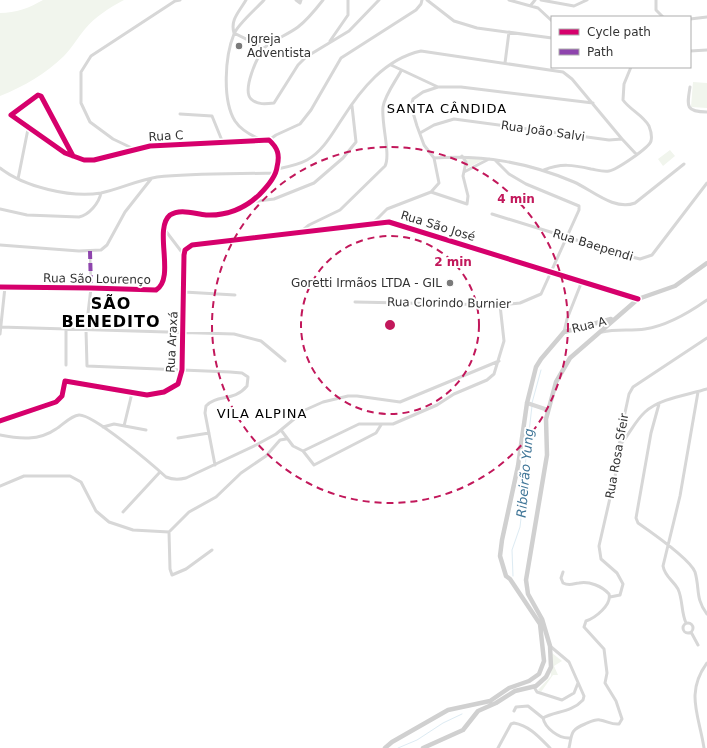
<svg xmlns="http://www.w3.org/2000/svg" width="707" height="748" font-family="'DejaVu Sans',sans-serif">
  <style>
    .green { fill: #f1f5ed }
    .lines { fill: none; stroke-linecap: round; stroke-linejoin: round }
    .stream { stroke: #ddebf3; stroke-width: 1 }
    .pedestrian { stroke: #d7d7d7; stroke-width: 2.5 }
    .minor { stroke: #d7d7d7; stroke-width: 3 }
    .tertiary { stroke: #d7d7d7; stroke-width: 4 }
    .secondary { stroke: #d0d0d0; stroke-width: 4.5 }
    .quiet { stroke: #8e44ad; stroke-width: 4; stroke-dasharray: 8 4; stroke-linecap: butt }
    .cycleway-casing { stroke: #fff; stroke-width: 8 }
    .cycleway { stroke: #d6006c; stroke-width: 5 }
    .ring { fill: none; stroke: #c2185b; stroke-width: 2; stroke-dasharray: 7 5 }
    .poi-dot { fill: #7a7a7a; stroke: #fff; stroke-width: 1.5 }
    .labels { text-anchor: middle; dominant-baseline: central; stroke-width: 4; stroke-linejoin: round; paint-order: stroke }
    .poi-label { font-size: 12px; fill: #333; stroke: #fff; text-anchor: start }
    .street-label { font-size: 12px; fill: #333; stroke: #fff }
    .neighbourhood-label { font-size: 13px; letter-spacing: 1px; fill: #000; stroke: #fff }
    .water-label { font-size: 13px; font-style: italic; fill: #3f7597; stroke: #fff }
    .district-label { font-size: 16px; font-weight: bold; letter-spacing: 1px; fill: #000; stroke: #fff }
    .centre { fill: #c2185b; stroke: #fff; stroke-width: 2 }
    .ring-label { font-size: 12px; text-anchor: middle; font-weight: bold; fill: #c2185b; stroke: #fff; stroke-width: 4; stroke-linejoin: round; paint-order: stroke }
  </style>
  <rect width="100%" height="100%" fill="#fff"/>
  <path class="green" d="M 43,0 L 124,0 C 109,8 96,16 85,29 C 78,37 72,48 64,56 C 45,74 25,86 0,96 L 0,13 C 16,13 29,8 43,0 Z
    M 693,82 L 707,83 L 707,108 L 691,107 Z
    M 670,150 L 675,156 L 663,166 L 658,159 Z
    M 466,158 L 485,159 L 467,168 Z
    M 552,653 L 562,661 L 554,666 L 558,675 L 553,675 L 541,692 L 538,690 L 551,676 Z"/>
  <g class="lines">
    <path class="stream" d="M 532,403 L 541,370
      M 513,576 L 512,550 L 520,527 L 523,501 L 522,492 L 532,406
      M 398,748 L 417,740 L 443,723 L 462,714"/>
    <path class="pedestrian" d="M 90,251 L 91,288"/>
    <path class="minor" d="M 296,0 L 300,3 L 301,0
      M 323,0 C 316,9 307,20 298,27 C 289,34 271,41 264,48 C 257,57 242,90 251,99 C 257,105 266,104 274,103 L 298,65 L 306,57 L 349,31 L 379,0
      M 427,0 L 454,21 L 477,28 L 552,38
      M 509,0 L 538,8 L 552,21
      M 541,0 L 574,6 L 587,0
      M 656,0 L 656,10 L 663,17
      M 531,5 L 535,0
      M 690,19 L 707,17
      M 234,33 C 230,20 239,12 246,0
      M 234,33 L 264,48
      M 330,41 L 348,15 L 348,0
      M 690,51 L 707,50
      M 505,63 L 509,32
      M 391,65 L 438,87
      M 690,87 C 687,106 685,112 707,112
      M 180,114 L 212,116 L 223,143
      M 420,133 L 434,125 L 454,119 L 609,140 L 622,139
      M 262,140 C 252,136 241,130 235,121 C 222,100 225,56 234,34 C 238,24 256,9 264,0
      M 269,140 L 276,135 L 300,124 L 311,110 L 341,58 L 416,10 L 421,4 L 422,0
      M 134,149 L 113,139 L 90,122 L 81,103 L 81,72 L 91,56 L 175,1 L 180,0
      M 434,158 C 484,155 527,162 574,182 C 592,190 614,211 635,203 L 684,164
      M 0,168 C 24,187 71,198 101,193 C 120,189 138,180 157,177 C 193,173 237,174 275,173
      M 277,169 C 287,167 298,165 307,160 C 323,151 332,134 342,119 C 361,89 385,59 421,51 L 563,72 L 572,79 L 622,139 L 636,154
      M 544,170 C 561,163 573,165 591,169 C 597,170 603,172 609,171 C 616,170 649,148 651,141 C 652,137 651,131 649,126 C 643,115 630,110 623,100 L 624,84 L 631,67
      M 464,172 L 489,159
      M 18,179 L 28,129
      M 431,192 L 467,204 L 468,196 L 463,176 L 466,162 L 462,156
      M 251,202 L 274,199 L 314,183 L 343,158 L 356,142 L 352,106
      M 0,209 L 27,215 L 79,217 C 89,215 99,203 101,193
      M 492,214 L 628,256 L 640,259 L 652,255 L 707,183
      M 373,223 L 387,209 L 431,192 L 439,183 L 434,158 L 424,145 L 417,126 L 411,106 L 413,99 L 423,92 L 438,87 L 461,87 L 593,103
      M 165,230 L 184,255
      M 303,230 L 309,225 L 340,210 L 385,166 C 391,155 381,123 383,107 C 385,95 395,82 401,71
      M 0,245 L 79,251 L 101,250 L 107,245 L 125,212 L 151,179
      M 0,287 L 91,288 L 156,290 C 176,278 153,229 170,215 C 180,208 195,214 206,215 C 227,216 244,209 259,195 C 266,188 276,177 277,167 C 280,155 278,148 269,140 L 150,146 L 94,160 L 84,160 L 65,153 L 11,115 L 38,95 L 41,96 L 73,156
      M 91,288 L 86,330 L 87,366 L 230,372 L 242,373 L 248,377 L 247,386 C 234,402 217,394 206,406 L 205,413 L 215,465
      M 184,292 L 235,295
      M 355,302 L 500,305 L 520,303 L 541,294 L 579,210 L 579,206 L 526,184 L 509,174 L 495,160
      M 0,327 L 234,334 L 261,341 L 285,361
      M 564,332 L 567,319 L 582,281
      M 602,332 C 616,329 631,331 645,329 C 666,326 690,312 707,300
      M 0,334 L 5,287
      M 66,365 L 66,329
      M 659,404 L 651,433 L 636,518 L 638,523 C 651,532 690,559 695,572 C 700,589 695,598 707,614
      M 0,421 L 56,402 L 62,396 L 65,381 L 147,395 L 164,392 L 178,384 L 182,370 L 184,255 L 185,250 L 192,245 L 389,222 L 638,299
      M 124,426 L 132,393
      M 103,427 L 114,424 L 146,430
      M 281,430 L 293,446 L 303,451 L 359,424 L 393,424 L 437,405 L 454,394 L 487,380 L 494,374 L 504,341 L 500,305
      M 0,435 C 19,439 39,441 56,429 C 63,425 70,416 79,415 C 93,414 153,465 166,477 C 173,480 178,480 186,478 L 256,445 L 276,434 L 305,410 L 323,402 L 348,396 L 357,396 L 400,402 L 499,361
      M 178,438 L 209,433
      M 620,445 C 629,435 635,421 645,412 C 660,398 688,395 707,389
      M 303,451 L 314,465 L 376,433 L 381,425
      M 0,486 L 24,476 L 70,476 L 81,482 L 96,511 L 109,522 L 133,530 L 169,532 L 189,512 L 216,497 L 241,473 L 266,456 L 280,440 L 286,439
      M 123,512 L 160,472
      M 169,532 L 170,569 L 172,575 L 186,569 L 212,550
      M 563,572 L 561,578 L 563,583 C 569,586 572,584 579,583 C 589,581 602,586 609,594 C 612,605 595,618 586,621 L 584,627 L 604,649 L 607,673 L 605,683 L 616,701 L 622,719 L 619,724 C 612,725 607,721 600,720 C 595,719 590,722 585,724 C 570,730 572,734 569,748
      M 610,597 L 620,595 L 623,584 L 617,573 L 601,559 L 599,546 L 618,463 L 620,436 L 629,394 L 633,387 L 707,338
      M 686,623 C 681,612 683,600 678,589 C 673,580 665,577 663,566 L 680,496 L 698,392
      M683 628a5 5 0 1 1 10 0a5 5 0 1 1-10 0Z
      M 691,632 L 698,645
      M 534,687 L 537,692 L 562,700 L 574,693 L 578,683
      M 514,711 L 516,707 L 528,706 L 543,718
      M 543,718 C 555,711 571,713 583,700 L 584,696 L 569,662 L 550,646
      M 543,718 C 545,728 559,739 570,738
      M 498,748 L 511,724 L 514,723 C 530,726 539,737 550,748
      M 704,748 C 699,715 685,693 707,663"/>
    <path class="tertiary" d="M 527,403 L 548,410"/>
    <path class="secondary" d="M 385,748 L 392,742 L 448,710 L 490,701 L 509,688 L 529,681 L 539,674 L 544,661 L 540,624 L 510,579 L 506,576 L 500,556 L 502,540 L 518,466 L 527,403 L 536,367 L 541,359 L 564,332 L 611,319
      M 423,748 L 463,730 L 478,711 L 496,703 L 515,691 L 536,686 L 546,677 L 551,667 L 550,646 L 542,619 L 528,594 L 526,580 L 547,455 L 546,419 L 556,382 L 570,358 L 638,299 L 675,286 L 707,263"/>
    <path class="quiet" d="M 90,251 L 91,288"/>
    <g class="cycleway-casing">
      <path id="cycleway" d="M 0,287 L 91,288 L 156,290 C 176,278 153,229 170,215 C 180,208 195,214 206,215 C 227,216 244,209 259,195 C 266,188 276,177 277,167 C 280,155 278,148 269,140 L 150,146 L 94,160 L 84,160 L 65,153 L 11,115 L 38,95 L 41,96 L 73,156
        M 0,421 L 56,402 L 62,396 L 65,381 L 147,395 L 164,392 L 178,384 L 182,370 L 184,255 L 185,250 L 192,245 L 389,222 L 638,299"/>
    </g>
    <use href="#cycleway" class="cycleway"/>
  </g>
  <g class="ring">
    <circle cx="390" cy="325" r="89"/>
    <circle cx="390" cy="325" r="178"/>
  </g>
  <g class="poi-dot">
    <circle cx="239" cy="46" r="4"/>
    <circle cx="450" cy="283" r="4"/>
  </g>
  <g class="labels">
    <g class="poi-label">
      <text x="247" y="39">Igreja<tspan x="247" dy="14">Adventista</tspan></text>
      <text x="442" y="283" text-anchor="end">Goretti Irmãos LTDA - GIL</text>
    </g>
    <g class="street-label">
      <text transform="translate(543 131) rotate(8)">Rua João Salvi</text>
      <text transform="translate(166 136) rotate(-3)">Rua C</text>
      <text transform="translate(438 226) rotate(17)">Rua São José</text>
      <text transform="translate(593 245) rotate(17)">Rua Baependi</text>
      <text transform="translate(97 279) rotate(1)">Rua São Lourenço</text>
      <text transform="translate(449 303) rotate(1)">Rua Clorindo Burnier</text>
      <text transform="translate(589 325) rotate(-14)">Rua A</text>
      <text transform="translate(172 342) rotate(-87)">Rua Araxá</text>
      <text transform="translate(617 456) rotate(-80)">Rua Rosa Sfeir</text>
    </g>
    <g class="neighbourhood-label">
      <text x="447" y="108">SANTA CÂNDIDA</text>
      <text x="262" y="413">VILA ALPINA</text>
    </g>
    <g class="water-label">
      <text transform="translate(525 473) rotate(-85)">Ribeirão Yung</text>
    </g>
    <g class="district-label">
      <text x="111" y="303">SÃO<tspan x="111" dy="18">BENEDITO</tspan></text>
    </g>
  </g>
  <circle cx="390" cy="325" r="6" class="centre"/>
  <g class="ring-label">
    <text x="516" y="203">4 min</text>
    <text x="453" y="266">2 min</text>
  </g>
  <rect x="551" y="16" width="140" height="52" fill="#ffffff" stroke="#adadad"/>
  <rect x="559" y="29" width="20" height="6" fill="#d6006c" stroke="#adadad"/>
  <text x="587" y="36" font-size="12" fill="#333333">Cycle path</text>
  <rect x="559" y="49" width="20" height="6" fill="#8e44ad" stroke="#adadad"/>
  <text x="587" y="56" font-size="12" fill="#333333">Path</text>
</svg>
